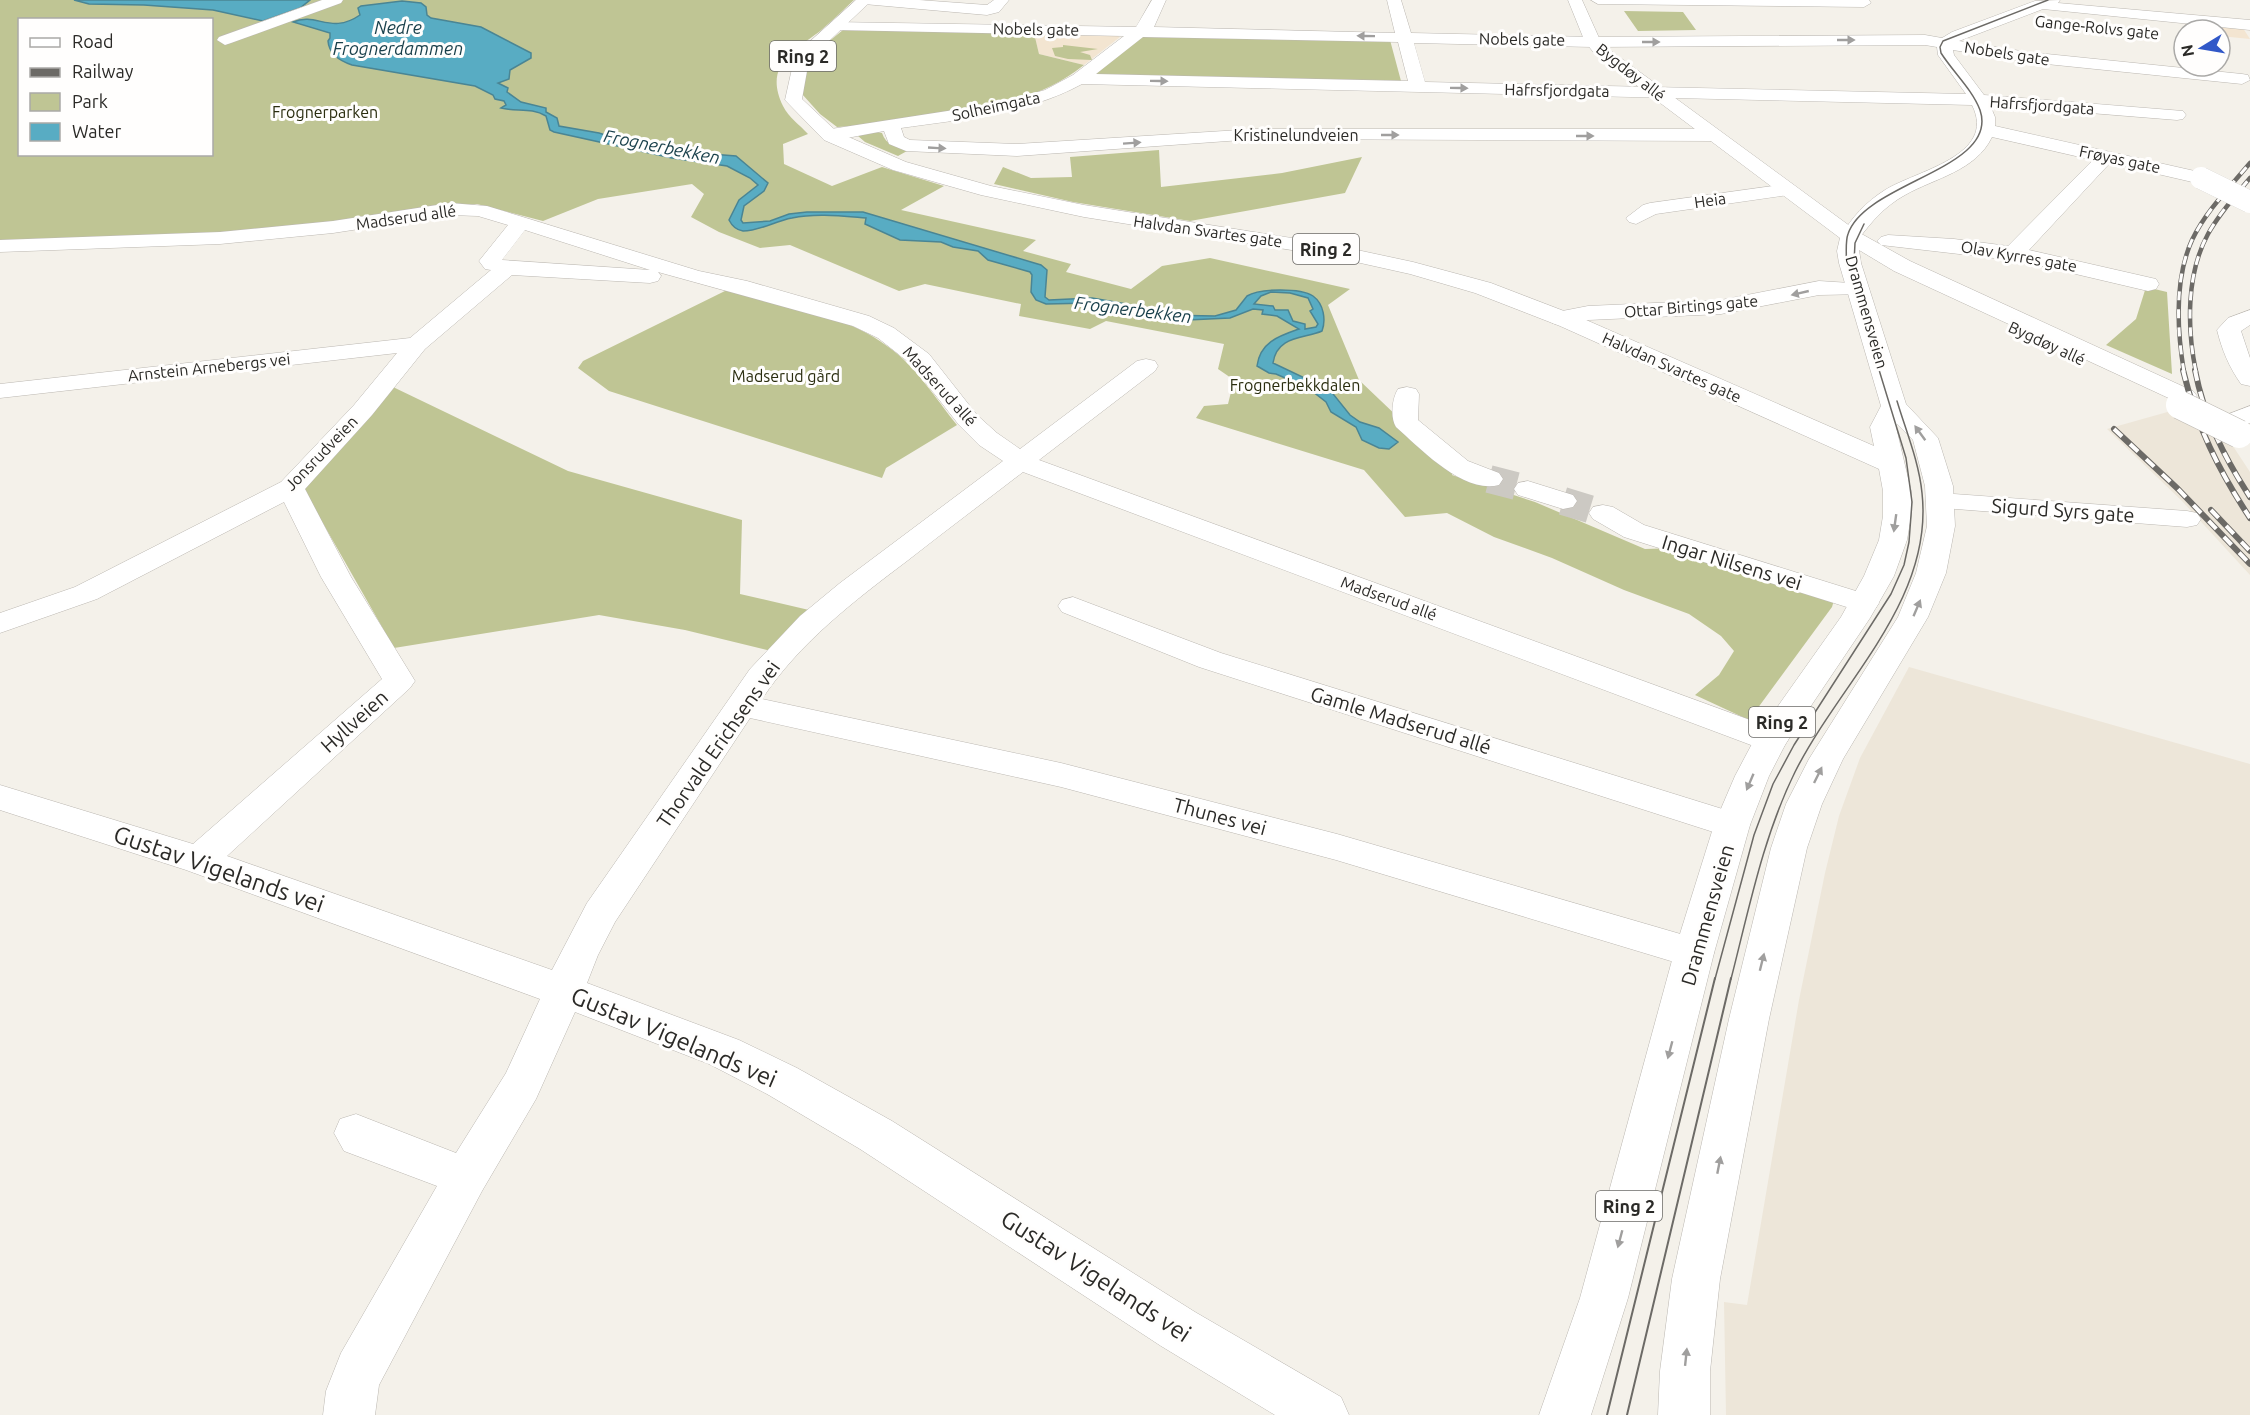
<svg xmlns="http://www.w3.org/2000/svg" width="2250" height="1415" font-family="Ubuntu,sans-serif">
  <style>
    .built { fill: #ede6d9 }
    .education { fill: #f3e5d1 }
    .green { fill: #bfc594; fill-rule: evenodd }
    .water { fill: #58acc3; stroke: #4a8594; stroke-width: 1.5; fill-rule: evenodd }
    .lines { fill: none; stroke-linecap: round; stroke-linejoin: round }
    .minor-tunnel { stroke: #ccc9c3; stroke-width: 28; stroke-dasharray: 28 14; stroke-linecap: butt }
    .minor-casing { stroke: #bbb7b1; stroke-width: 1 }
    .major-casing { stroke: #bbb7b1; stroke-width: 1 }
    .minor { fill: #fff; fill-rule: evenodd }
    .major { fill: #fff; fill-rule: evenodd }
    .tram-far1 { stroke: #6c6a66; stroke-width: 1.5 }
    .tram { stroke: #6c6a66; stroke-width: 2 }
    .rail-far1-casing { stroke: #6c6a66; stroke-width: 4.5 }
    .rail-casing { stroke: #6c6a66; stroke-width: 6 }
    .rail-far1 { stroke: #fffefd; stroke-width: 3; stroke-dasharray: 9; stroke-linecap: butt }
    .rail { stroke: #fffefd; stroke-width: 4; stroke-dasharray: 11; stroke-linecap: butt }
    .minor-bridge-casing { stroke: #bbb7b1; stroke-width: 22; stroke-linecap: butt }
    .major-bridge-casing { stroke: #bbb7b1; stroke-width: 29; stroke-linecap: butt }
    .minor-bridge { stroke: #fff; stroke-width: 22 }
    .major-bridge { stroke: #fff; stroke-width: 28 }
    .oneway { fill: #a09f9e }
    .labels { text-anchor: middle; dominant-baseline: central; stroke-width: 6; stroke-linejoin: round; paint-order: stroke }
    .far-street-label { font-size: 16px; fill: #2b2a27; stroke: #fffefd }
    .far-park-label { font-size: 16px; fill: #2a2d0f; stroke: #fffefd }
    .far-water-label { font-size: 18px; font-style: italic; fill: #183f4a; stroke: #fffefd }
    .shield { fill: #fffefd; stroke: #6b6a67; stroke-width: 1.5 }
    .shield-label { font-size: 18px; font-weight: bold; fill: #2b2a27 }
    .street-label { font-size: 20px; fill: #2b2a27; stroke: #fffefd }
    .near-street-label { font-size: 24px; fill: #2b2a27; stroke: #fffefd }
  </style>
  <rect width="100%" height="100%" fill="#f4f1ea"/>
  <path class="built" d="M 2171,411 L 2227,437 L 2250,472 L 2250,575 L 2182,501 L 2107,429 Z
    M 1909,667 L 2250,764 L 2250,1415 L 1726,1415 L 1724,1302 L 1747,1305 L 1799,1000 L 1825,873 L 1839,816 L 1860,758 Z"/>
  <path class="education" d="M 2184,23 L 2241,25 L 2250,39 L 2220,36 L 2220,30 L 2188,30 Z
    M 1034,34 L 1118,36 L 1120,37 L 1084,65 L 1039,54 Z"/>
  <path class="green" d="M 0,0 L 854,0 C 842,11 831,22 819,32 C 791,52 764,67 783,106 C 789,118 799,124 808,134 L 783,144 L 784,164 L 832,186 L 882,167 L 944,186 L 901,210 L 1036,240 L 1023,251 L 1071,264 L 1066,272 L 1131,289 L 1162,266 L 1210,258 L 1350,289 L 1328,305 L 1359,380 L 1401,420 L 1459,460 L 1452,475 L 1535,502 L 1645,549 L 1708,547 L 1837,590 L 1832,607 L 1749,720 L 1695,695 L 1719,675 L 1734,651 L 1721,636 L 1689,614 L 1624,590 L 1552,558 L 1494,537 L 1447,513 L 1405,517 L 1364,470 L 1196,418 L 1204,406 L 1228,404 L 1234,380 L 1218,369 L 1224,344 L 1106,321 L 1090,329 L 1019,316 L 1021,304 L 925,284 L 899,291 L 790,245 L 760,248 L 719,232 L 691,217 L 704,194 L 692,184 L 598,199 L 543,221 L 477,204 L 293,229 L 230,234 L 0,241 ZM 20,20 L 212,20 L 212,154 L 20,154 Z
    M 1624,11 L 1683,12 L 1696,30 L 1638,31 Z
    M 843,30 L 1034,33 L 1039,54 L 1084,65 C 1033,106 972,109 910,118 C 886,121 861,126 837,127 L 820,114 L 802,94 L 800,70 L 812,55 Z
    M 1144,35 L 1390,40 L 1401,81 L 1094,75 Z
    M 1063,45 L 1098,49 L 1080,52 L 1090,55 L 1092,60 L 1068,59 L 1055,56 L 1052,48 L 1063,47 Z
    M 872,131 L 882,133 C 886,145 895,146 907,151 L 898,156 L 865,142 L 858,136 Z
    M 1159,150 L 1161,187 L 1282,173 L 1362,157 L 1345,193 L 1190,221 L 1073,202 L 994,184 L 1003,167 L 1031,178 L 1072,177 L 1070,157 Z
    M 2146,287 L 2167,292 L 2172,374 L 2106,345 L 2136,319 Z
    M 727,290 C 780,304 842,313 887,346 C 915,365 936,399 957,425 L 886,468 L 882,478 L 609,391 L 578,368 L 583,361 Z
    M 393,387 L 568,471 L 742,520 L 740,594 L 809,610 L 771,651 L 685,630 L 599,615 L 394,648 L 304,490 Z"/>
  <path class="water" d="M 74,0 L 310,0 L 300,8 L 263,21 L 213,10 L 144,5 L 89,4 Z
    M 402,1 L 421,3 L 426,7 L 427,15 L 431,18 L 481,27 L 531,53 L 531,58 L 510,70 L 509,79 L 498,83 L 508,88 L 507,92 L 521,102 L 546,108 L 546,112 L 557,118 L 559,126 L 599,133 L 625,141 L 645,142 L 686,152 L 736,156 L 768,183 L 764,191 L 744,206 L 741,220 L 743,223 L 770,221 L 789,214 L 807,212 L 863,212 L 1041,265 L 1047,270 L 1045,297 L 1049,300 L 1092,298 L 1132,305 L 1161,315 L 1215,316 L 1236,310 L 1247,296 C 1260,288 1301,288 1313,296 C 1324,304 1326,320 1322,331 C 1305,339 1277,335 1273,363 L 1330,390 L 1350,415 L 1360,422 L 1379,428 L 1398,442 L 1389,449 L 1379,448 L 1362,440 L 1356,427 L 1331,412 L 1326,402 L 1308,388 L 1276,374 L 1269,373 L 1257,366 C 1260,342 1279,336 1299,329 L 1277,316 L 1262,314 L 1263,310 L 1253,309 L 1230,318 L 1166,321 L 1105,309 L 1092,303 L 1046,304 L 1036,300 L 1031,292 L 1032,275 L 1030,272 L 988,260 L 978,251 L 953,247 L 941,242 L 900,240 L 865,224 L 866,218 C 841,216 816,213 792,218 C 775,221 760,231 743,231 C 736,230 732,226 729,220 L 739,200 L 758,185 L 750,178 L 727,166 L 672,158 L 554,132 L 550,130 L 546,116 C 531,107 517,112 501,108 L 506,105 L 504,101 L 495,99 L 493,95 L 475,86 L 352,65 C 340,61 329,54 328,41 L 330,38 L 330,33 L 293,22 C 317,12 331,35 360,15 L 358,8 L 361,6 ZM 1271,292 L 1290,293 L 1308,298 L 1313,309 L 1310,311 L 1318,324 L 1316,327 L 1305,329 L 1305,324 L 1293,321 L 1288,310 L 1275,310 L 1273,306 L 1254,304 L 1261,296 Z"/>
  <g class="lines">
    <path class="minor-tunnel" d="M 1489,479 L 1528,489
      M 1563,501 L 1603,513"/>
    <g class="minor-casing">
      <path id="minor" d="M 322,0 L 343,0 L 341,3 L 231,43 L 225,45 L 217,40 L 219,37 Z
        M 857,0 L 919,0 L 987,5 L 994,0 L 1009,0 L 999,12 L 987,15 L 864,4 Z
        M 1152,0 L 1166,0 L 1154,27 L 1395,33 L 1387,0 L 1401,0 L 1411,33 L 1593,37 L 1925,35 L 1942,38 L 1952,32 L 2035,1 L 2060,0 L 2058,3 L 2250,20 L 2250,30 L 2043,9 L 1959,41 L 2027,52 L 2242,74 L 2248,75 L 2250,80 L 2242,84 L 2027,62 L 1953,50 L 1954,55 L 1984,95 L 2183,111 L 2186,115 L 2183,119 L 2177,120 L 1990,105 L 1995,117 L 1995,126 L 2208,174 L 2211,178 L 2208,182 L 2201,184 L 2110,163 L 2029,250 L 2156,279 L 2159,284 L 2156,289 L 2148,291 L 2020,261 L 1881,245 L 1877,241 L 1881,237 L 1888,235 L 1954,239 L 2008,246 L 2093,160 L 1992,137 C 1976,171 1935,178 1905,195 C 1885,206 1871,222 1858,240 L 1851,242 L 1844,240 L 1841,236 C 1852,217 1866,202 1885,190 C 1915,171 1998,156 1972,105 L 1082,84 C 1027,114 963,119 901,128 L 904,137 L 910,140 L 1017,144 L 1256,129 L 1714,129 L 1720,131 L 1723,135 L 1720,139 L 1714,141 L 1256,139 L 1017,156 L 906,151 L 889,144 L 884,131 L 831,141 L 825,139 L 822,135 L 825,131 L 831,129 L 999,103 L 1045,90 L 1073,75 L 1124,36 L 837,30 L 832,28 L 829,25 L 832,22 L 1136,27 ZM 1143,37 L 1398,42 L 1408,81 L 1096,74 ZM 1414,43 L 1593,47 L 1925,45 L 1937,47 L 1938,55 L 1966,94 L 1425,82 Z
        M 1591,0 L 1869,0 L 1871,3 L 1864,7 L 1598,4 Z
        M 1788,184 L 1795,186 L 1798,190 L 1795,194 L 1656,214 L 1636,224 L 1629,222 L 1626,218 L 1643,205 L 1650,203 Z
        M 450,203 L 487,206 L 699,271 L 747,281 L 869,316 L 894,328 L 929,354 L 977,415 L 997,433 L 1020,449 L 1137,361 L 1146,359 L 1155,361 L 1158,366 L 1155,371 L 1039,460 L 1783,732 L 1788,740 L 1783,748 L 1771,751 L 1759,748 L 1023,472 C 984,502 945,531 907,561 C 854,601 799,643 762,699 L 1061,763 L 1337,834 L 1708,942 L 1714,953 L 1708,964 L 1694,968 L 1336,860 L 1061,787 L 750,718 L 615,922 L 598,955 L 587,983 L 739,1040 L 797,1068 L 892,1121 L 1195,1312 L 1341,1397 L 1349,1415 L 1275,1415 L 1161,1346 L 860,1149 L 767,1094 L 709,1064 L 575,1012 L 536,1099 L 482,1191 L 379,1385 L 375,1415 L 323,1415 L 326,1391 L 341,1353 L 437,1186 L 344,1151 L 334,1133 L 340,1119 L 356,1114 L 456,1153 L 506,1073 L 540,999 L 186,870 L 0,810 L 0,785 L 193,844 L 382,679 L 321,577 L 284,502 L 97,599 L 0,633 L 0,613 L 75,587 L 281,482 L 354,405 L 397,353 L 0,398 L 0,384 L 410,338 L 491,270 L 485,269 L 479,261 L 508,225 L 478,216 L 450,215 L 333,233 L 220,244 L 0,252 L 0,240 L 220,232 L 333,221 ZM 525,230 L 650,270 L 502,260 ZM 658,272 L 853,326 L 878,338 L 911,364 L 959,425 L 979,445 L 1003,461 L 840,583 L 800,616 L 750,669 L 587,903 L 552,970 L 227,856 L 410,688 L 415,681 L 351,577 L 305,489 L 372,415 L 425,349 L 512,275 L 650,283 L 658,281 L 661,276 Z
        M 1819,281 L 1866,284 L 1869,289 L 1866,294 L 1819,295 L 1721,314 L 1588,320 L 1560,325 L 1552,323 L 1548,318 L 1552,313 L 1588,306 L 1721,300 Z
        M 2250,310 L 2250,325 L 2241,331 L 2250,358 L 2250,386 L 2241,384 C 2229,367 2222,350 2217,330 L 2228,318 Z
        M 1407,387 L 1416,389 L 1419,394 L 1418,420 L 1468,461 L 1499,473 L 1503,479 L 1499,485 C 1463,494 1421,449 1396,427 C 1390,418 1392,398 1398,389 Z
        M 2250,406 L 2250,423 L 2222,433 L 2213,430 L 2209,425 L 2213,420 Z
        M 1528,481 L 1573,495 L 1577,501 L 1573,507 L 1563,509 L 1518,495 L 1514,489 L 1518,483 Z
        M 1940,493 L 2187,511 L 2197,513 L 2201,519 L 2197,525 L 2187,527 L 1930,507 L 1926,501 L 1930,495 Z
        M 1603,505 L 1613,507 L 1644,525 L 1875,597 L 1879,603 L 1875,609 L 1864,612 L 1853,609 L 1624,537 L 1593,519 L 1589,513 L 1593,507 Z
        M 1073,597 L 1221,653 L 1745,816 L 1750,825 L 1745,834 L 1732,838 L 1199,667 L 1062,612 L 1058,606 L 1062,600 Z"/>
    </g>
    <g class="major-casing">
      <path id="major" d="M 856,0 L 872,0 L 809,60 L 802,99 L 837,132 L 906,162 L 991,186 L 1084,205 L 1329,244 L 1413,262 L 1491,283 L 1577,316 L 1874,446 L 1870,427 L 1881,406 L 1839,263 L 1837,251 L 1840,238 L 1595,54 L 1585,42 L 1568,0 L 1582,0 L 1600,40 L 1607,48 L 1858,232 L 1910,261 L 2193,391 L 2197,396 L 2193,401 L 2184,404 L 2175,401 L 1894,271 L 1859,250 L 1861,263 L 1906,404 L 1938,438 L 1953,486 L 1955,526 L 1946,573 L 1928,617 L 1843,759 L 1822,804 L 1807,848 L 1769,1019 L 1720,1279 L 1710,1371 L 1710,1415 L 1658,1415 L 1660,1371 L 1672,1279 L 1729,1019 L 1771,848 L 1786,804 L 1809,759 L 1898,617 L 1916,573 L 1927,526 L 1925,486 L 1913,440 L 1897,424 L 1896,427 L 1911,491 L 1911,516 L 1907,540 L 1894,576 L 1870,618 L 1786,743 L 1769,776 L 1750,825 L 1714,953 L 1628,1298 L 1591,1415 L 1539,1415 L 1580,1298 L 1674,953 L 1714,825 L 1735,776 L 1754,740 L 1841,617 L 1864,576 L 1879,540 L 1883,516 L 1883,491 L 1879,469 L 1560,326 L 1475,293 L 1410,274 L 1329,256 L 1084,217 L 981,195 L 893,170 L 824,140 L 785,100 L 795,55 Z"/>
    </g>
    <use href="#minor" class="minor"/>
    <use href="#major" class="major"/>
    <path class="tram-far1" d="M 1854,263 L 1855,243 L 1864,224
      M 1715,979 L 1754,835 L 1773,784 L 1794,745 L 1891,594 L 1904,565 L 1909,542 L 1912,502 L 1906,458 L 1846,262 C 1847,254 1845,242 1848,234 C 1865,182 2000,169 1980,110 C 1972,89 1953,72 1941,53 L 1940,47 L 1943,41 L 2048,0
      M 1731,979 C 1749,909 1763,837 1795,772 C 1840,682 1934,601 1922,493 C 1919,462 1906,431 1897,401"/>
    <path class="tram" d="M 1607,1415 L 1715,978
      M 1627,1415 L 1731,978"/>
    <g class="rail-far1-casing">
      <path id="rail-far1" d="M 2184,372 C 2177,330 2174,280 2192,240 C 2206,211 2230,187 2250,163
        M 2196,372 C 2187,329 2186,274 2208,234 C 2219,214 2235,196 2250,178"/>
    </g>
    <g class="rail-casing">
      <path id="rail" d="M 2183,370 C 2196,425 2219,471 2250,518
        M 2195,370 C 2204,417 2224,457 2250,497
        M 2114,429 L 2178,489 L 2250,564
        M 2211,510 L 2250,551"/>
    </g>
    <use href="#rail-far1" class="rail-far1"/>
    <use href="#rail" class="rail"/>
    <g class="minor-bridge-casing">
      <path id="minor-bridge" d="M 2201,178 L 2250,202"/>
    </g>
    <g class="major-bridge-casing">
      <path id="major-bridge" d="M 2180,405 L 2239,434"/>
    </g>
    <use href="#minor-bridge" class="minor-bridge"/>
    <use href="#major-bridge" class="major-bridge"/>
  </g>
  <defs><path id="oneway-solid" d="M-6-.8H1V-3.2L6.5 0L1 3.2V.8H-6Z" transform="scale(1.5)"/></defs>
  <g class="oneway">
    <use href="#oneway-solid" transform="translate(1366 36) rotate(-179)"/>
    <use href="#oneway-solid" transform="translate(1846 40)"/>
    <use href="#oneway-solid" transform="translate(1651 42)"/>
    <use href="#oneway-solid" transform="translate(1159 81) rotate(1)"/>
    <use href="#oneway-solid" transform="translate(1459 88) rotate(1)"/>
    <use href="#oneway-solid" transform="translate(1390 135)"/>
    <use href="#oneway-solid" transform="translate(1585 136)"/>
    <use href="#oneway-solid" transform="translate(1132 143) rotate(-4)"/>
    <use href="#oneway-solid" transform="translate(937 148) rotate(3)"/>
    <use href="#oneway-solid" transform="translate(1800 293) rotate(167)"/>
    <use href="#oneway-solid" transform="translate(1920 433) rotate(-126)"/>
    <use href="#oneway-solid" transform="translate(1895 523) rotate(98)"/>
    <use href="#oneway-solid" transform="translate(1917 608) rotate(-67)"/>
    <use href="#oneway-solid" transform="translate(1818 775) rotate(-64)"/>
    <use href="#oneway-solid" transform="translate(1750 782) rotate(113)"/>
    <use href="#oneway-solid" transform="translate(1762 962) rotate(-76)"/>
    <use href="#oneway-solid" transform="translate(1670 1050) rotate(105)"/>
    <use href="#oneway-solid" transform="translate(1719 1165) rotate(-79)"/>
    <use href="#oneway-solid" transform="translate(1620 1239) rotate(105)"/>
    <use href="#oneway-solid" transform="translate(1686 1357) rotate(-84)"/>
  </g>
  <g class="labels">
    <g class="far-street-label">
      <text transform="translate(2097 27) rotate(6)">Gange-Rolvs gate</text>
      <text transform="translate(1036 29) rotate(1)">Nobels gate</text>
      <text transform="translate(1522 39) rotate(1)">Nobels gate</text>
      <text transform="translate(2007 53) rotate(9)">Nobels gate</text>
      <text transform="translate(1631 72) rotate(38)">Bygdøy allé</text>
      <text transform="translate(1557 90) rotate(1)">Hafrsfjordgata</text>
      <text transform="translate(2042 105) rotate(4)">Hafrsfjordgata</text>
      <text transform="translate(996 106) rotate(-12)">Solheimgata</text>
      <text x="1296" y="135">Kristinelundveien</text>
      <text transform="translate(2120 159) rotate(12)">Frøyas gate</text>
      <text transform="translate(1710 200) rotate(-8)">Heia</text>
      <text transform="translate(406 217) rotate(-8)">Madserud allé</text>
      <text transform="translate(1208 231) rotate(8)">Halvdan Svartes gate</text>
      <text transform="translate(2019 256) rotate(10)">Olav Kyrres gate</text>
      <text transform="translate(1691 306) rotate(-5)">Ottar Birtings gate</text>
      <text transform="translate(1867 312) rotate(74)">Drammensveien</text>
      <text transform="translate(2047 343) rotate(25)">Bygdøy allé</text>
      <text transform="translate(209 367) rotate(-6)">Arnstein Arnebergs vei</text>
      <text transform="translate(1672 367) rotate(24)">Halvdan Svartes gate</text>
      <text transform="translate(940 386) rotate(48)">Madserud allé</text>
      <text transform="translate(321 453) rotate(-46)">Jonsrudveien</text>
      <text transform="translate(1389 598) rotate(20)">Madserud allé</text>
    </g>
    <g class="far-park-label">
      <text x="325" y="112">Frognerparken</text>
      <text x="786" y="376">Madserud gård</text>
      <text x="1295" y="385">Frognerbekkdalen</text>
    </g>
    <g class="far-water-label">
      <text x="398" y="27">Nedre<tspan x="398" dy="21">Frognerdammen</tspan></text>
      <text transform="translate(662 146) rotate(11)">Frognerbekken</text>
      <text transform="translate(1133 309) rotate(7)">Frognerbekken</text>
    </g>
    <g class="shield">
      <rect x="770" y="41" width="66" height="30" rx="4.5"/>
      <rect x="1293" y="234" width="66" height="30" rx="4.5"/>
      <rect x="1749" y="707" width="66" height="30" rx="4.5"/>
      <rect x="1596" y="1191" width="66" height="30" rx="4.5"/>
    </g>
    <g class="shield-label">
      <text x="803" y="56">Ring 2</text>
      <text x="1326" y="249">Ring 2</text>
      <text x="1782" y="722">Ring 2</text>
      <text x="1629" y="1206">Ring 2</text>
    </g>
    <g class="street-label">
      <text transform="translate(2063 510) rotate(4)">Sigurd Syrs gate</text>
      <text transform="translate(1732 562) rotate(17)">Ingar Nilsens vei</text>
      <text transform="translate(1401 720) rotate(17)">Gamle Madserud allé</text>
      <text transform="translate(354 721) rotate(-42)">Hyllveien</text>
      <text transform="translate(718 744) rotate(-55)">Thorvald Erichsens vei</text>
      <text transform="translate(1220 816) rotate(15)">Thunes vei</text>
      <text transform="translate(1707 915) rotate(-74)">Drammensveien</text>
    </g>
    <g class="near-street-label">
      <text transform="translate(219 869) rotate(19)">Gustav Vigelands vei</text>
      <text transform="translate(674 1037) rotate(23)">Gustav Vigelands vei</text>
      <text transform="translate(1096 1276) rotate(33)">Gustav Vigelands vei</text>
    </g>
  </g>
  <rect x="18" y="18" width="195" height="138" fill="#fffefd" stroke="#aaa9a7" stroke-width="1.5"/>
  <rect x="30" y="38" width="30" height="9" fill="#ffffff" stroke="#aaa9a7" stroke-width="1.5"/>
  <text x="72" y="48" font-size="18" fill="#2b2a27">Road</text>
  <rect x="30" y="68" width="30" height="9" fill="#6c6a66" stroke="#aaa9a7" stroke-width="1.5"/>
  <text x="72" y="78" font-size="18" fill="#2b2a27">Railway</text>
  <rect x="30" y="93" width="30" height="18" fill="#bfc594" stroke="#aaa9a7" stroke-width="1.5"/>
  <text x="72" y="108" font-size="18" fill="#2b2a27">Park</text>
  <rect x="30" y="123" width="30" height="18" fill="#58acc3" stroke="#aaa9a7" stroke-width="1.5"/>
  <text x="72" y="138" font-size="18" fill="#2b2a27">Water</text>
  <g transform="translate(2202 48) rotate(259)"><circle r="28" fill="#fffefd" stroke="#aaa9a7" stroke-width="1.5"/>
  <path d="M0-4.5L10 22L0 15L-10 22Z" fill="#3158c8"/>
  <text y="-9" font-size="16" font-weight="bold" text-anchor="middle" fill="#2b2a27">N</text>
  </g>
</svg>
